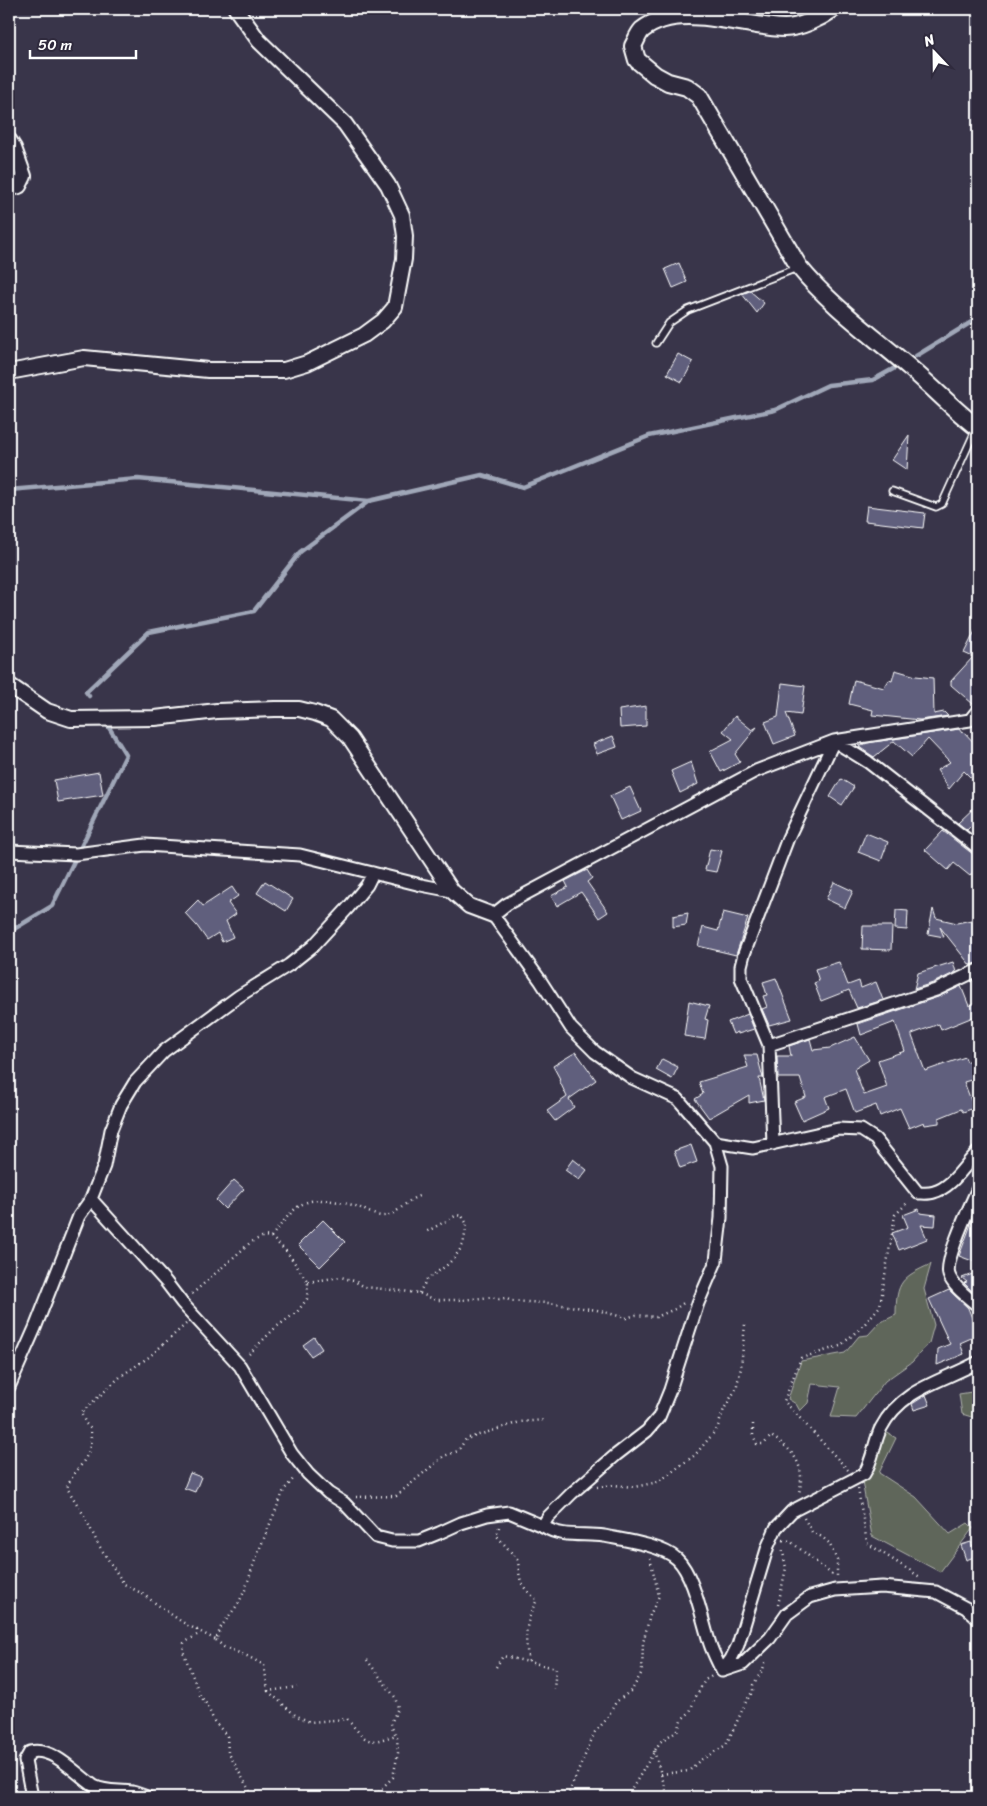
<svg xmlns="http://www.w3.org/2000/svg" width="987" height="1806" font-family="Sriracha,sans-serif">
  <style>
    .green { fill: #5f665a; stroke: #afb2ac }
    .lines { fill: none; stroke-linecap: round; stroke-linejoin: round }
    .stream { stroke: #a0a7b8; stroke-width: 4.5 }
    .building { fill: #605f7d; stroke: #fff }
    .service-casing { stroke: #fff; stroke-width: 9 }
    .minor-casing { stroke: #fff; stroke-width: 15 }
    .tertiary-casing { stroke: #fff; stroke-width: 18 }
    .secondary-casing { stroke: #fff; stroke-width: 20 }
    .path { stroke: #fff; stroke-width: 2.5; stroke-dasharray: 1 4; stroke-linecap: butt }
    .service { stroke: #2f2a3d; stroke-width: 5.5 }
    .minor { stroke: #2f2a3d; stroke-width: 11 }
    .tertiary { stroke: #2f2a3d; stroke-width: 14 }
    .secondary { stroke: #2f2a3d; stroke-width: 16 }
  </style>
  <rect width="100%" height="100%" fill="#39354a"/>
  <filter id="ink" filterUnits="userSpaceOnUse"><feTurbulence type="fractalNoise" baseFrequency=".02" numOctaves="2"/><feDisplacementMap in="SourceGraphic" scale="10" xChannelSelector="R" yChannelSelector="G"/><feConvolveMatrix kernelMatrix="1 2 1 2 8 2 1 2 1" color-interpolation-filters="sRGB"/></filter>
  <g filter="url(#ink)">
    <path class="green" d="M 931,1264 L 924,1289 L 934,1325 L 929,1343 L 912,1362 L 885,1381 L 856,1418 L 831,1417 L 840,1387 L 812,1384 L 808,1403 L 800,1411 L 796,1404 L 788,1399 L 801,1361 L 845,1353 L 859,1336 L 868,1335 L 879,1323 L 896,1315 C 896,1282 902,1277 931,1264 Z
      M 978,1391 L 978,1419 L 962,1414 L 959,1394 Z
      M 874,1425 L 896,1438 L 879,1473 L 916,1497 L 950,1534 L 968,1523 L 973,1528 L 940,1572 L 872,1536 L 860,1470 Z"/>
    <g class="lines">
      <path class="stream" d="M 916,356 L 978,318
        M 9,490 L 138,479 L 369,501 L 482,475 L 523,487 L 649,436 L 775,410 L 828,385 L 873,380 L 893,369
        M 89,696 L 86,692 L 149,632 L 254,611 L 300,552 L 369,501
        M 9,932 L 52,906 L 126,755 L 105,721"/>
    </g>
    <path class="building" d="M 679,263 L 687,282 L 673,288 L 665,269 Z
      M 750,291 L 764,303 L 757,313 L 742,294 Z
      M 678,354 L 693,362 L 682,382 L 667,374 Z
      M 909,435 L 907,470 L 892,460 Z
      M 867,506 L 925,513 L 923,528 L 865,521 Z
      M 978,625 L 978,703 L 973,704 L 951,685 L 951,681 L 973,657 L 964,653 Z
      M 895,670 L 916,676 L 933,678 L 934,714 L 944,712 L 948,716 L 920,720 L 872,715 L 873,710 L 849,704 L 854,680 L 884,688 L 889,680 L 892,681 Z
      M 782,683 L 805,686 L 801,715 L 786,713 L 795,736 L 774,744 L 765,722 L 778,717 Z
      M 646,706 L 646,726 L 620,728 L 619,710 Z
      M 735,716 L 752,730 L 757,727 L 735,754 L 740,762 L 721,772 L 710,751 L 733,739 L 723,731 Z
      M 959,729 L 962,733 L 963,731 L 978,747 L 978,769 L 970,777 L 964,771 L 949,789 L 937,770 L 950,762 L 928,739 L 912,757 L 894,741 L 874,757 L 859,747 L 867,743 Z
      M 613,736 L 617,747 L 597,754 L 593,744 Z
      M 691,762 L 698,784 L 680,793 L 671,771 Z
      M 99,772 L 103,795 L 58,802 L 54,780 Z
      M 841,779 L 854,787 L 842,805 L 830,797 Z
      M 630,787 L 641,811 L 621,820 L 610,796 Z
      M 978,804 L 978,819 L 967,830 L 958,823 Z
      M 943,831 L 978,858 L 978,866 L 970,876 L 954,863 L 948,870 L 925,850 Z
      M 866,833 L 888,842 L 881,861 L 858,852 Z
      M 710,849 L 722,851 L 716,872 L 705,870 Z
      M 587,870 L 592,878 L 587,882 L 608,912 L 599,918 L 581,892 L 557,906 L 551,896 L 568,887 L 565,881 Z
      M 265,881 L 293,899 L 286,911 L 257,893 Z
      M 834,882 L 853,891 L 845,908 L 826,899 Z
      M 232,887 L 238,896 L 228,903 L 236,914 L 226,921 L 233,937 L 222,942 L 218,933 L 207,940 L 197,926 L 185,913 L 198,900 L 203,906 Z
      M 933,909 L 936,918 L 957,923 L 976,919 L 978,931 L 978,963 L 970,965 L 940,927 L 944,937 L 928,934 Z
      M 896,910 L 908,911 L 907,930 L 895,929 Z
      M 723,912 L 748,918 L 736,955 L 698,946 L 703,927 L 718,931 Z
      M 688,913 L 686,925 L 673,927 L 673,916 Z
      M 863,926 L 892,926 L 891,950 L 862,949 Z
      M 839,962 L 848,985 L 859,981 L 861,988 L 876,982 L 883,1000 L 857,1008 L 849,990 L 821,1001 L 814,983 L 819,981 L 815,969 Z
      M 953,962 L 956,972 L 933,983 L 914,989 L 918,973 Z
      M 776,978 L 792,1019 L 769,1025 L 762,1009 L 767,1007 L 763,996 L 767,995 L 763,982 Z
      M 961,986 L 969,1006 L 978,1002 L 978,1015 L 941,1030 L 939,1024 L 912,1034 L 912,1036 L 925,1071 L 965,1057 L 967,1062 L 978,1055 L 978,1078 L 964,1082 L 974,1108 L 963,1112 L 961,1109 L 939,1118 L 939,1123 L 925,1125 L 924,1122 L 909,1128 L 900,1108 L 880,1116 L 876,1105 L 855,1113 L 846,1089 L 825,1097 L 829,1108 L 802,1120 L 794,1102 L 806,1097 L 800,1078 L 778,1078 L 777,1056 L 791,1056 L 789,1046 L 810,1039 L 813,1050 L 830,1048 L 855,1037 L 869,1060 L 854,1069 L 864,1095 L 887,1087 L 878,1060 L 905,1051 L 895,1022 L 861,1035 L 858,1024 L 938,997 Z
      M 689,1001 L 709,1006 L 705,1019 L 708,1020 L 705,1039 L 684,1036 Z
      M 748,1014 L 754,1029 L 738,1034 L 738,1032 L 733,1034 L 728,1022 Z
      M 576,1052 L 596,1080 L 569,1099 L 574,1107 L 555,1121 L 547,1111 L 567,1097 L 559,1080 L 560,1079 L 553,1066 Z
      M 744,1055 L 757,1055 L 763,1078 L 759,1078 L 764,1100 L 749,1103 L 749,1095 L 709,1118 L 695,1099 L 703,1094 L 699,1082 L 748,1067 Z
      M 662,1059 L 678,1067 L 672,1079 L 656,1070 Z
      M 691,1145 L 697,1162 L 680,1168 L 674,1151 Z
      M 573,1159 L 587,1170 L 579,1180 L 565,1170 Z
      M 234,1180 L 244,1189 L 225,1209 L 216,1200 Z
      M 978,1206 L 978,1253 L 975,1262 L 959,1256 Z
      M 919,1209 L 920,1213 L 936,1215 L 935,1226 L 921,1225 L 927,1239 L 899,1250 L 892,1233 L 908,1227 L 903,1215 Z
      M 323,1220 L 345,1242 L 320,1267 L 298,1245 Z
      M 978,1272 L 978,1293 L 976,1295 L 964,1283 L 967,1282 L 962,1278 Z
      M 949,1290 L 968,1308 L 974,1323 L 978,1321 L 978,1335 L 960,1343 L 964,1354 L 937,1365 L 938,1349 L 950,1344 L 929,1299 Z
      M 314,1337 L 322,1349 L 311,1356 L 303,1345 Z
      M 926,1395 L 930,1405 L 914,1410 L 912,1404 Z
      M 190,1473 L 201,1477 L 195,1492 L 184,1488 Z
      M 971,1542 L 977,1556 L 966,1560 L 961,1545 Z"/>
    <g class="lines">
      <g class="service-casing">
        <path id="service" d="M 656,343 L 669,323 L 688,310 L 797,268
          M 892,491 L 936,507 L 942,504 L 976,429"/>
      </g>
      <g class="minor-casing">
        <path id="minor" d="M 978,710 L 970,720 L 834,741 L 756,771 L 507,904 L 493,915 L 540,980 L 571,1028 L 595,1052 L 632,1078 L 678,1099 L 715,1142 L 722,1166 L 721,1218 L 716,1261 L 698,1303 L 670,1390 L 659,1417 L 647,1431 L 616,1455 L 572,1493 L 548,1517 L 545,1522 L 545,1527 C 561,1538 585,1533 604,1536 C 624,1540 662,1545 677,1559 C 695,1576 702,1622 711,1647 C 714,1655 718,1663 722,1671 L 743,1664 L 770,1638 L 787,1614 L 810,1597 L 835,1590 L 882,1587 L 936,1592 L 966,1608 L 978,1619
          M 9,851 L 76,854 L 145,845 L 300,855 L 421,885 L 452,891
          M 769,1045 L 741,978 L 741,966 L 744,954 L 788,838 L 834,741 L 868,762 L 978,848
          M 715,1142 L 753,1148 L 838,1129 L 861,1130 L 875,1139 L 918,1193 C 923,1193 929,1194 934,1192 C 953,1187 964,1165 978,1152
          M 773,1144 L 769,1045 L 936,990 L 978,970
          M 978,1188 C 971,1204 944,1260 949,1275 C 953,1287 969,1298 978,1306
          M 91,1199 L 166,1282 L 182,1303 L 240,1366 L 292,1454 L 308,1474 L 328,1493 L 344,1503 L 376,1537 L 392,1541 L 419,1541 L 439,1533 L 461,1523 L 487,1515 L 509,1512 L 545,1527
          M 9,1387 L 35,1328 L 79,1216 L 91,1199 L 104,1166 L 111,1130 L 121,1105 L 135,1082 L 164,1051 L 239,996 L 289,965 L 313,946 L 348,908 L 367,885 L 373,873
          M 722,1671 L 731,1659 L 738,1645 L 768,1546 L 776,1528 L 792,1511 L 864,1474 C 873,1461 874,1442 881,1428 C 902,1388 942,1382 978,1362
          M 32,1797 L 25,1761 L 30,1752 C 53,1746 77,1775 94,1786 C 105,1792 120,1790 132,1792 C 137,1793 142,1795 147,1797"/>
      </g>
      <g class="tertiary-casing">
        <path id="tertiary" d="M 9,140 L 14,148 L 24,176 L 19,186 L 9,189
          M 9,372 L 84,358 L 208,370 L 284,370 L 307,363 L 364,335 L 383,321 L 395,307 L 404,259 L 405,236 L 402,215 L 388,185 L 345,124 L 259,41 L 236,9
          M 9,685 L 47,711 L 71,719 L 155,718 L 217,711 L 275,709 L 299,709 L 315,713 L 331,719 L 350,738 L 452,891 L 469,906 L 493,915"/>
      </g>
      <g class="secondary-casing">
        <path id="secondary" d="M 833,9 C 820,18 800,28 784,28 C 740,27 679,0 642,30 C 638,34 636,41 633,46 L 637,60 L 655,75 L 668,82 L 687,87 L 699,96 L 799,267 C 831,306 872,335 909,367 C 933,387 954,410 978,428"/>
      </g>
      <path class="path" d="M 271,1237 C 300,1200 304,1194 353,1205 C 363,1208 371,1215 382,1216 C 398,1216 404,1201 419,1196
        M 308,1282 L 341,1277 L 354,1281 L 365,1287 L 419,1293 L 436,1300 L 461,1300 L 491,1297 L 499,1299 L 505,1298 L 511,1301 L 548,1303 L 597,1310 L 626,1318 L 636,1315 L 656,1317 L 675,1309 L 685,1302
        M 419,1293 L 427,1279 L 446,1266 L 455,1257 L 463,1245 L 467,1224 L 462,1216 L 457,1215 L 424,1233
        M 192,1294 L 251,1242 L 264,1236 L 271,1237 L 287,1252 L 308,1282 L 307,1299 L 297,1312 L 275,1328 L 247,1356
        M 186,1324 L 149,1357 L 121,1376 L 81,1413 L 86,1424 L 91,1429 C 91,1439 91,1448 86,1457 C 80,1469 71,1475 67,1488 L 85,1517 L 98,1544 L 124,1584 L 141,1593 L 182,1622 L 216,1640 L 221,1627 L 238,1604 L 245,1590 L 255,1560 L 284,1490 L 294,1478
        M 753,1424 L 753,1435 L 757,1444 L 764,1444 L 771,1436 C 794,1450 806,1466 799,1493
        M 848,1470 L 784,1401 L 801,1358 L 840,1346 L 863,1326 L 880,1306 L 895,1215 L 909,1201
        M 597,1487 L 614,1485 L 634,1487 L 658,1482 L 695,1455 L 717,1429 L 724,1409 L 736,1389 L 741,1368 L 745,1324
        M 858,1489 L 867,1543 L 920,1577
        M 356,1497 L 396,1496 L 444,1456 L 458,1451 L 466,1439 L 520,1422 L 544,1420
        M 804,1518 L 812,1532 L 822,1537 L 829,1543 L 837,1560 L 837,1578
        M 499,1527 L 497,1536 L 518,1560 C 520,1583 519,1584 537,1600 C 525,1622 524,1637 529,1662 L 556,1668 L 554,1689
        M 783,1540 L 790,1541 L 835,1577
        M 778,1605 L 786,1568 L 782,1547
        M 197,1630 L 197,1635 L 184,1643 L 183,1651 L 200,1695 L 207,1705 L 214,1721 L 227,1736 L 228,1752 L 253,1797
        M 216,1640 L 224,1647 L 247,1656 L 264,1665 L 268,1691 L 297,1687
        M 367,1660 L 395,1697 L 398,1708 L 391,1723 L 392,1728 L 397,1737 L 398,1753 L 393,1777 L 383,1787 L 375,1797
        M 496,1667 L 503,1656 L 529,1662
        M 268,1691 L 295,1715 L 310,1722 L 347,1719 C 368,1743 366,1745 396,1735
        M 9,1750 L 17,1750
        M 654,1751 L 668,1797
        M 661,1774 L 689,1771 L 699,1761 L 726,1745 L 747,1700 L 753,1691 L 753,1685 L 763,1669 L 766,1660
        M 567,1797 L 595,1732 L 606,1720 L 616,1702 L 632,1690 L 642,1672 L 643,1643 L 650,1615 L 659,1596 L 650,1558
        M 627,1797 L 660,1742 L 679,1729 L 681,1720 L 690,1712 L 694,1700 L 705,1680 L 712,1676"/>
      <use href="#service" class="service"/>
      <use href="#minor" class="minor"/>
      <use href="#tertiary" class="tertiary"/>
      <use href="#secondary" class="secondary"/>
    </g>
  </g>
  <rect width="987" height="1806" fill="none" stroke="#2f2a3d" stroke-width="30"/>
  <rect x="15" y="15" width="957" height="1776" fill="none" stroke="#fff" stroke-width="2" filter="url(#ink)"/>
  <g transform="translate(934 52) rotate(338)" stroke="#2f2a3d" stroke-width="4" paint-order="stroke">
  <path d="M0-4L9 19L0 12L-9 19Z" fill="#ffffff"/>
  <text y="-8" font-size="14" font-weight="bold" text-anchor="middle" fill="#ffffff">N</text>
  </g>
  <path d="M30 50v8h106v-8" fill="none" stroke="#ffffff" stroke-width="2.5"/>
  <text x="38" y="50" font-size="15" fill="#ffffff" stroke="#2f2a3d" stroke-width="4" paint-order="stroke">50 m</text>
</svg>
